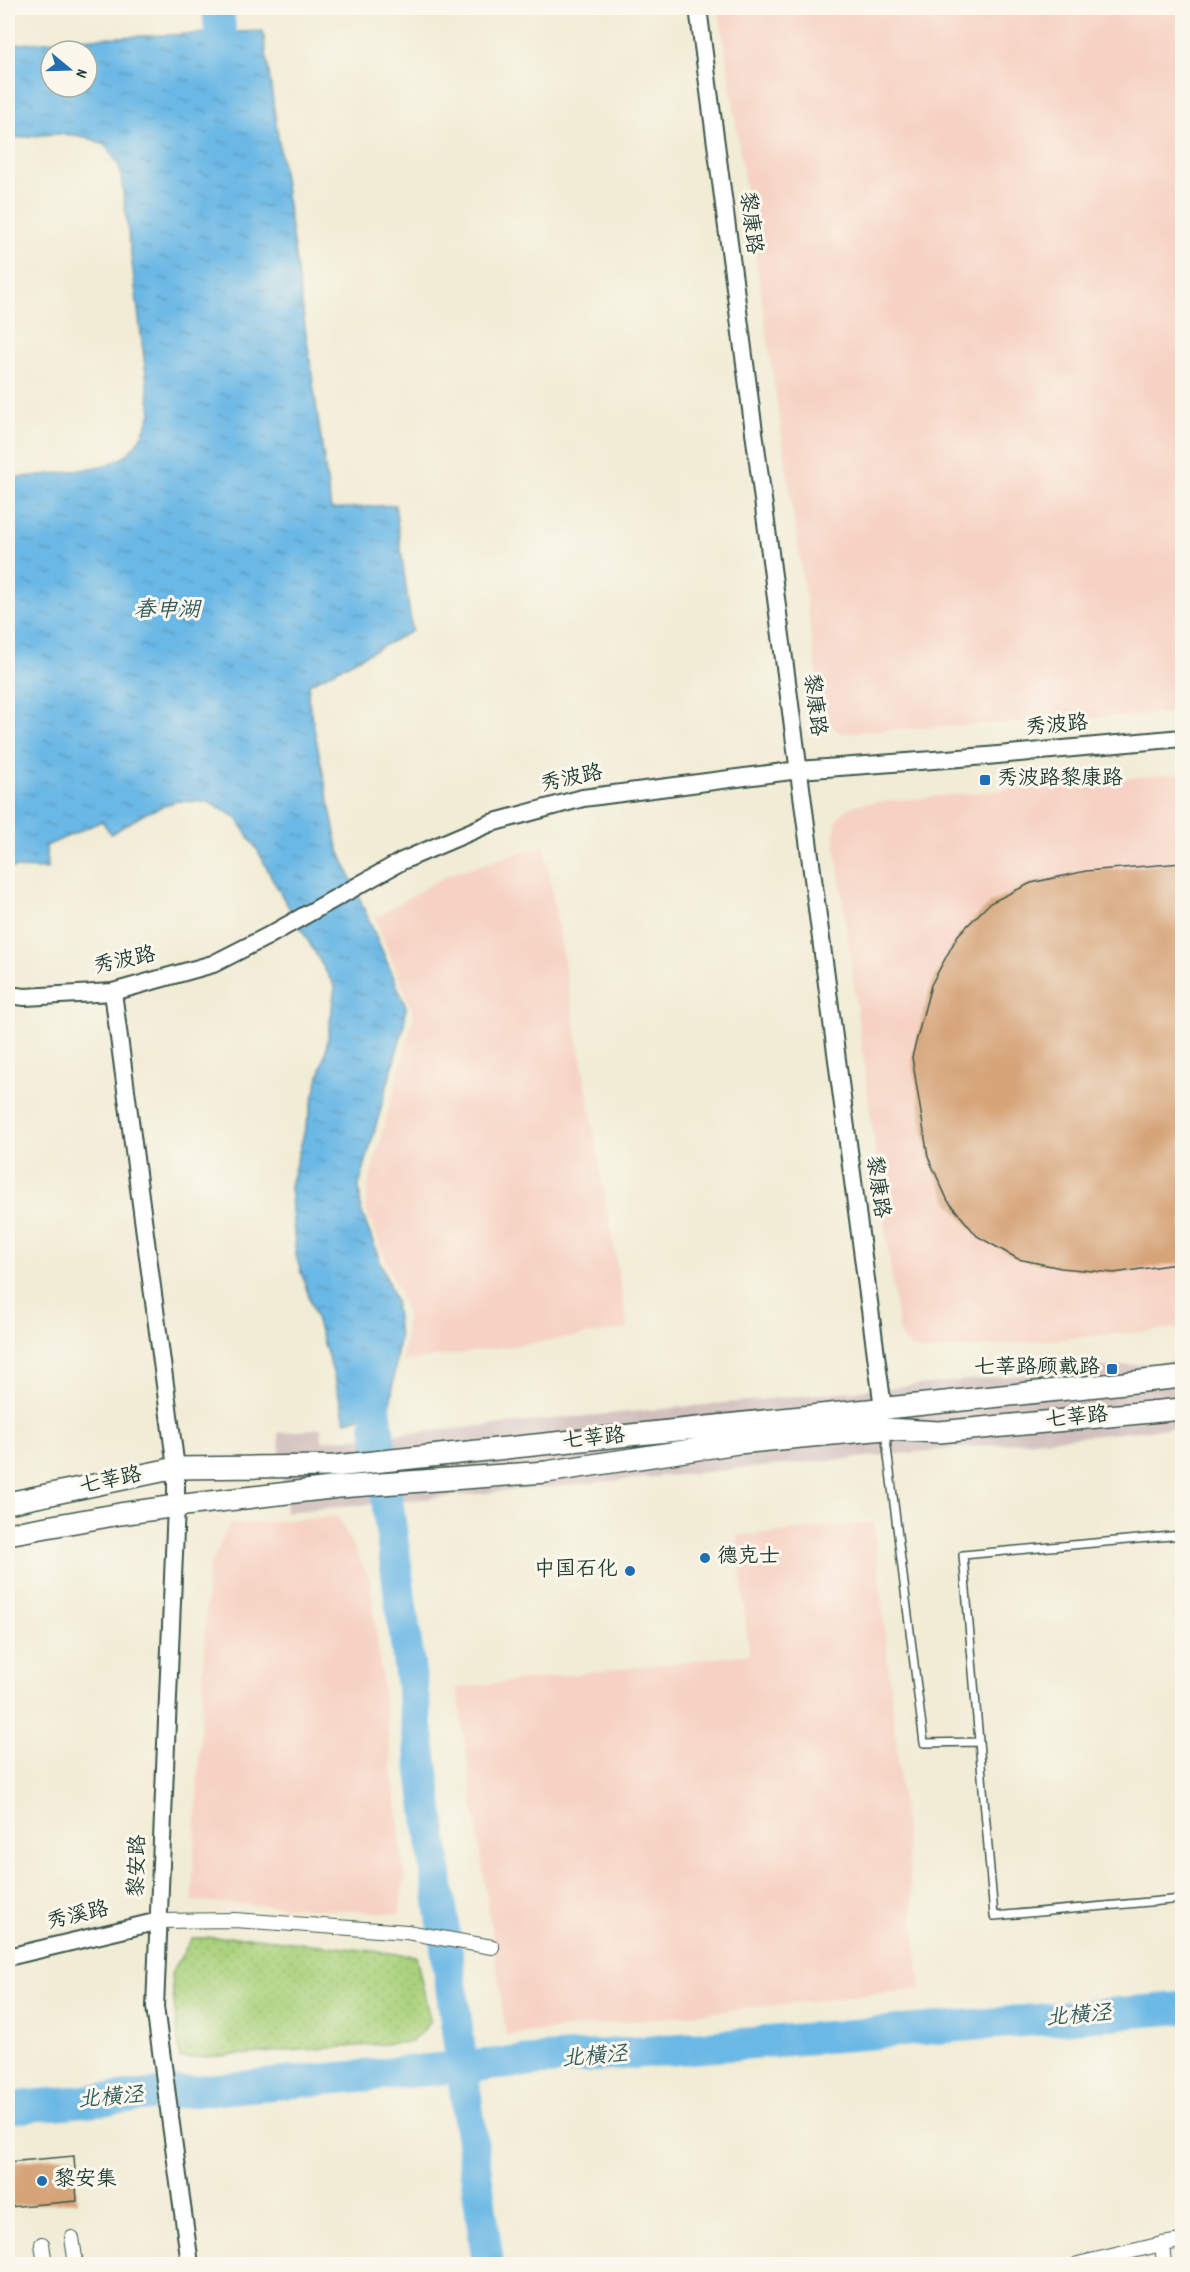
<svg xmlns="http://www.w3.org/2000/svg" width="1190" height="2272" font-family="Dekko,'LXGW WenKai TC',sans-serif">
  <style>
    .built { fill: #f6d2c3 }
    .railway { fill: #d1bfbd }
    .park { fill: url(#park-dots); stroke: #648858; stroke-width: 1.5 }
    .water { fill: url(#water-ripples); stroke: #457a8c; stroke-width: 1.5; fill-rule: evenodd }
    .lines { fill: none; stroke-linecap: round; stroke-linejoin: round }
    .river { stroke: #6bb8e5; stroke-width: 32 }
    .building { fill: #d6a479 }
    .service-casing { stroke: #3e574c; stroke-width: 10 }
    .minor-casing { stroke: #3e574c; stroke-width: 16 }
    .tertiary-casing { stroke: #3e574c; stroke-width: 20 }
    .primary-casing { stroke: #3e574c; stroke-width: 24 }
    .service { stroke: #fff; stroke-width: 7 }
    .minor { stroke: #fff; stroke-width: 14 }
    .tertiary { stroke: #fff; stroke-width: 16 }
    .primary { stroke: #fff; stroke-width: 21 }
    .poi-dot { fill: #1f6fb2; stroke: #fbf7ec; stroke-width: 2 }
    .labels { text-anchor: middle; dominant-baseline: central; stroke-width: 6; stroke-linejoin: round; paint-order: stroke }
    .street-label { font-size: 21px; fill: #1f3d34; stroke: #fbf7ec }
    .poi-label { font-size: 21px; fill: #1f3d34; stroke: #fbf7ec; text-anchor: start }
    .water-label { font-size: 22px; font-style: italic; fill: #325c60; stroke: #fbf7ec }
  </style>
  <defs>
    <pattern id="park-dots" width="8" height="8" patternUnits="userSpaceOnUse" patternTransform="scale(1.5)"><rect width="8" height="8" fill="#aad27d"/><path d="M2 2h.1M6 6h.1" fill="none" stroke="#92b56d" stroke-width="1.8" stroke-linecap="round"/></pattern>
    <pattern id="water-ripples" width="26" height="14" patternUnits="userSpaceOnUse" patternTransform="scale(1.5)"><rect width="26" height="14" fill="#6bb8e5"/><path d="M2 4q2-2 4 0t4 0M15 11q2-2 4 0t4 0" fill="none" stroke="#5797ba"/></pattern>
  </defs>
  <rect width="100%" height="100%" fill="#fbf7ec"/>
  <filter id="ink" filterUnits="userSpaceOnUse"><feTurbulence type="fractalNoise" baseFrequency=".0167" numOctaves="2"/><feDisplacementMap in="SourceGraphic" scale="12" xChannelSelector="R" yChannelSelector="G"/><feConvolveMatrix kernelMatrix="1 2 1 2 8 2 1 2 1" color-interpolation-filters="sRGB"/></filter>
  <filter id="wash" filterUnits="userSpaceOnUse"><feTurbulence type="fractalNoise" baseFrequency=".008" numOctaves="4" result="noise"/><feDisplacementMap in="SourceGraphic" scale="24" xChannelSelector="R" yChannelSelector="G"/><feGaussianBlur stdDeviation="1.35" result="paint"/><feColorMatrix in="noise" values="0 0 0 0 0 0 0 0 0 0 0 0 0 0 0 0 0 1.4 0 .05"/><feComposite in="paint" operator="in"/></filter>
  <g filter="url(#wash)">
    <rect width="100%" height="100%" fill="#f1ecd5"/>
    <path class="built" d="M 719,8 L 1182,8 L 1182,712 L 840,733 L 823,718 Z
      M 1182,773 L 1182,1328 L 924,1352 L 912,1348 L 903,1340 L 898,1326 L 834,835 L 837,820 L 846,809 L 858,804 Z
      M 544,845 L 628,1329 L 402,1362 L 407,1314 L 365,1207 L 369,1182 L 414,1015 L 375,918 L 447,875 Z
      M 338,1516 L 370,1580 L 405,1876 L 399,1914 L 192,1901 L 208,1571 L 229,1525 Z
      M 874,1522 L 921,1989 L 506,2035 L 457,1688 L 749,1654 L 737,1536 Z"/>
    <path class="railway" d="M 1182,1360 L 1182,1427 L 286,1512 L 278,1433 L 321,1428 L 322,1441 Z"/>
    <path class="park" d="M 247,1937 L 416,1956 L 430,2020 L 423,2031 L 411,2042 L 180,2059 L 171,1974 L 192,1938 Z"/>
    <path class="water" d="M 263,31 L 331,509 L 395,505 L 412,631 L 309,684 L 308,698 L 338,848 L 406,1006 L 404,1026 L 359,1186 L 361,1210 L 395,1301 L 399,1337 L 390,1409 L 345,1421 L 333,1372 L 296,1256 L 290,1186 L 326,1050 L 335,987 L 274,882 L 258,851 L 236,817 L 208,802 L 176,801 L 146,813 L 111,834 L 102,821 L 46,846 L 47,869 L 8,868 L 8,478 C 33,476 106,471 125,456 C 139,444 145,430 151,413 L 120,168 C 116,161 110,150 104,145 C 76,127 38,136 8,139 L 8,45 L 93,38 ZM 51,51 L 87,51 L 87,87 L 51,87 Z"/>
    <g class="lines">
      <path class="river" d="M 218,8 L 224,75
        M 370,1370 L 488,2264
        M 8,2108 L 461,2067 L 1182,2008"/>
    </g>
    <g id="blocks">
      <path class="building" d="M 1182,863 L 1182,1263 L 1114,1273 L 1061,1268 L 1018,1259 L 977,1236 L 948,1201 L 928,1157 L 912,1057 L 931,985 L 958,935 L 990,903 L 1031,883 L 1086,871 Z
        M 74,2156 L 77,2201 L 8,2207 L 8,2162 Z"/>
    </g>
  </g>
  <g filter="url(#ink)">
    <use href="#blocks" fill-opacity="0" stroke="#3e574c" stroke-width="1.5"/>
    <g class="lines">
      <g class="service-casing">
        <path id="service" d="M 885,1432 L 924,1743 L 979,1742
          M 1182,1535 L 963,1555 L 994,1916 L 1182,1899"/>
      </g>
      <g class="minor-casing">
        <path id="minor" d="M 159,1921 L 235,1920 L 407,1932 L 492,1947
          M 72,2238 L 76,2264
          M 42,2244 L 45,2264
          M 1078,2264 L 1162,2244
          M 1164,2264 L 1162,2244 L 1182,2241"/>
      </g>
      <g class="tertiary-casing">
        <path id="tertiary" d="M 698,8 L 883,1408
          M 113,992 L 176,1468 L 176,1506 L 155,2007 L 190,2264
          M 8,995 L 25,997 L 113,992 L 213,964 L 268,936 L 402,861 L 491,823 L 583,798 L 799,770 L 987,756 L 1182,738
          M 8,1957 L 159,1921"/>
      </g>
      <g class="primary-casing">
        <path id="primary" d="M 8,1503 L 176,1468 L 335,1466 L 1182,1377
          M 8,1534 L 120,1514 L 176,1506 L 339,1487 L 546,1472 L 738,1443 L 885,1429 L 939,1432 L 1182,1409"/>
      </g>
      <use href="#service" class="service"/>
      <use href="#minor" class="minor"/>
      <use href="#tertiary" class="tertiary"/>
      <use href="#primary" class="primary"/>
    </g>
  </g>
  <g class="poi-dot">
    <rect x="979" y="774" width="12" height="12" rx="3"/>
    <rect x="1106" y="1363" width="12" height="12" rx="3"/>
    <circle cx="705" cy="1558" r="6"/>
    <circle cx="630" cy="1571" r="6"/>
    <circle cx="42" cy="2181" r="6"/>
  </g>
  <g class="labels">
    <g class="street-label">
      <text transform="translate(749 223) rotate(83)">黎康路</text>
      <text transform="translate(813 705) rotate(83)">黎康路</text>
      <text transform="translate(1057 727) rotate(-5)">秀波路</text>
      <text transform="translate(572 780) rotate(-12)">秀波路</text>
      <text transform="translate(125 962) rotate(-12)">秀波路</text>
      <text transform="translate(876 1187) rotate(82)">黎康路</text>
      <text transform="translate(1077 1419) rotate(-6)">七莘路</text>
      <text transform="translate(594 1440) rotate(-6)">七莘路</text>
      <text transform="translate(111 1482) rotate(-12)">七莘路</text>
      <text transform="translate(139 1866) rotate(-88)">黎安路</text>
      <text transform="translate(78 1917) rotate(-13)">秀溪路</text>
    </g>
    <g class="poi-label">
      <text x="997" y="780">秀波路黎康路</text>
      <text x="1100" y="1369" text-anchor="end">七莘路顾戴路</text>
      <text x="717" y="1558">德克士</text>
      <text x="618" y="1571" text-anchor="end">中国石化</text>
      <text x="54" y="2181">黎安集</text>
    </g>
    <g class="water-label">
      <text x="167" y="611">春申湖</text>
      <text transform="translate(1079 2017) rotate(-5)">北横泾</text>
      <text transform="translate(595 2058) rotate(-5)">北横泾</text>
      <text transform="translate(111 2099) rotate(-5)">北横泾</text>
    </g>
  </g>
  <rect width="1190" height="2272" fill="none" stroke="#fbf7ec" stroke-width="30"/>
  <g transform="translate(69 69) rotate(109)"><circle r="28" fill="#fbf7ec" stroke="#a3ada2" stroke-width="1.5"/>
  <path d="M0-4.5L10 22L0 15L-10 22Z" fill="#1f6fb2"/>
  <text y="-9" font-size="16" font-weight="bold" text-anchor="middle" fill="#1f3d34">N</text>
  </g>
</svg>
